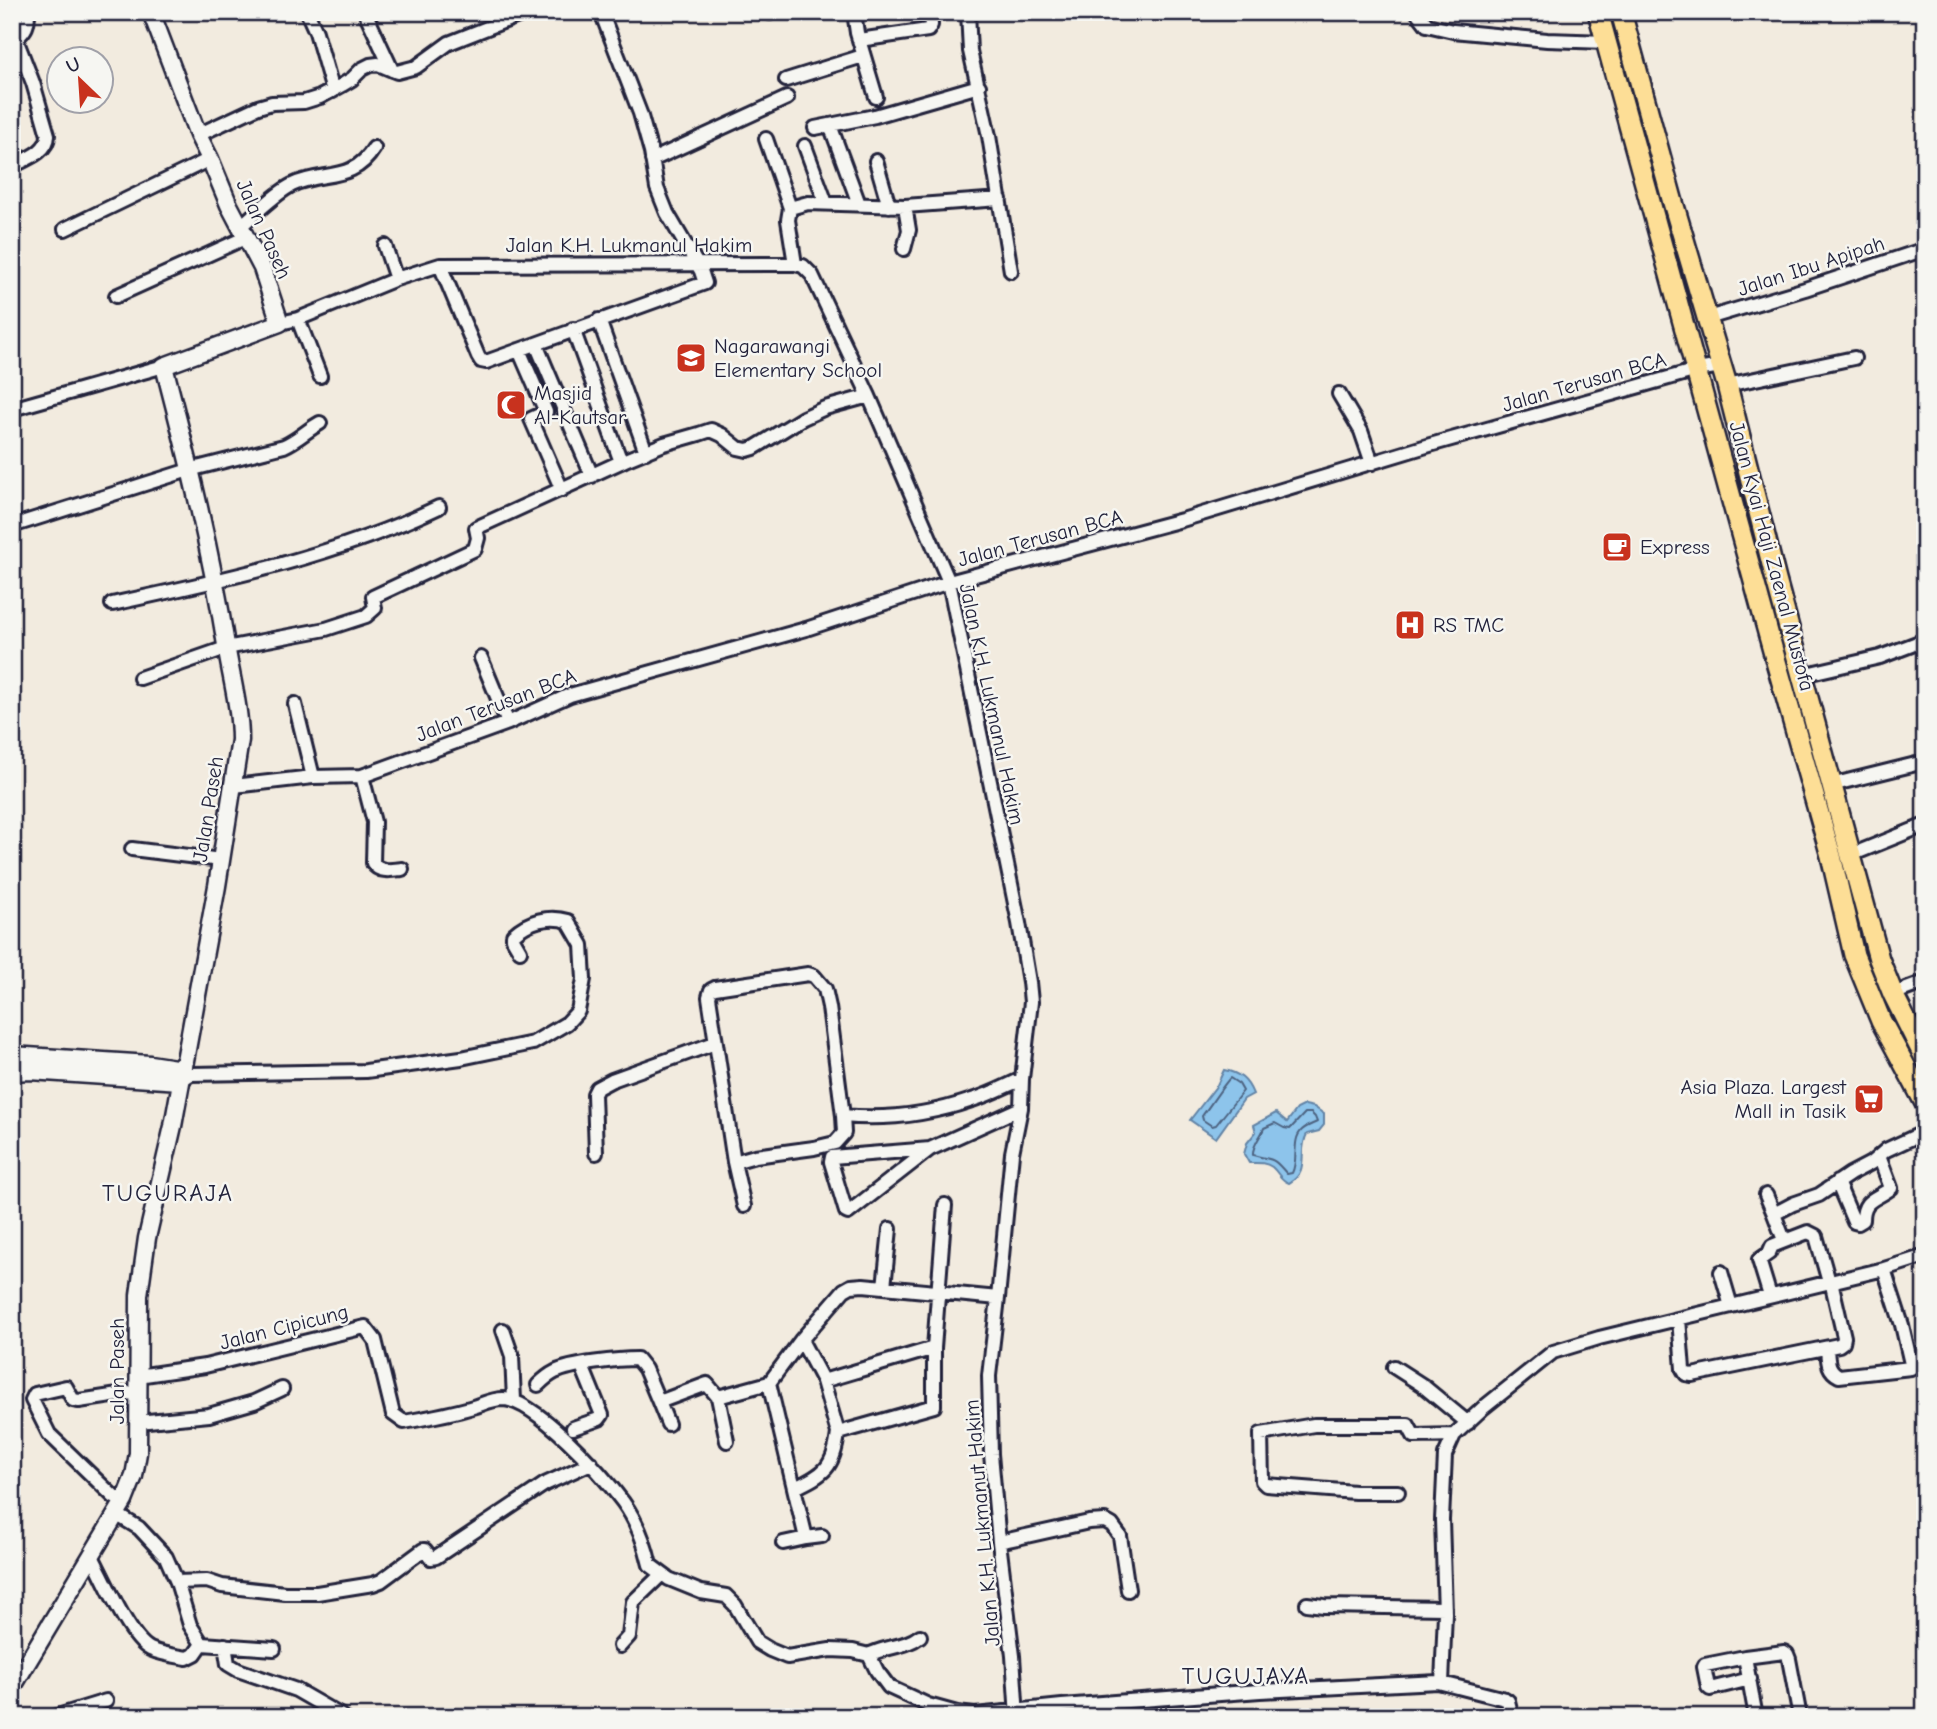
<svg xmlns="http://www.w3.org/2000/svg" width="1937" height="1729" font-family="'Comic Neue',sans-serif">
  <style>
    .water { fill: #8dc4eb; stroke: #6283a5; stroke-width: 2 }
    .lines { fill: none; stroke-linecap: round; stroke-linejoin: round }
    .shore { stroke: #4d6381; stroke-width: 2 }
    .minor-casing { stroke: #22223b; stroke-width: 18 }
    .tertiary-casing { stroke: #22223b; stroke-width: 21 }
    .primary-casing { stroke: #22223b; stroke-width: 24 }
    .minor { stroke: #f6f6f2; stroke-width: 12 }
    .tertiary { stroke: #f6f6f2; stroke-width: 16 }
    .primary { stroke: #fdde96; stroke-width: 19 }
    .labels { text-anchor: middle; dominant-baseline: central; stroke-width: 5; stroke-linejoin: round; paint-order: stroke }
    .street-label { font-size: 21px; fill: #22223b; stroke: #f6f6f2 }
    .poi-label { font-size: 21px; fill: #22223b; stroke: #f6f6f2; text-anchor: start }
    .quarter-label { font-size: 24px; letter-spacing: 2px; fill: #22223b; stroke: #f6f6f2 }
  </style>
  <rect width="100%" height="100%" fill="#f2ebdf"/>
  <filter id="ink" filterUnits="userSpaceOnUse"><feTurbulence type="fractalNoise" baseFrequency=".0143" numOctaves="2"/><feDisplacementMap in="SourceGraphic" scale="14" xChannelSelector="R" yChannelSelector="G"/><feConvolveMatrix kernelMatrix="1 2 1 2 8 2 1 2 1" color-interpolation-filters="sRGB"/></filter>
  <g filter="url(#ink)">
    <path class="water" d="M 1224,1070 C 1239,1073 1247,1079 1253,1094 L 1244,1099 L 1216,1138 L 1190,1120 L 1217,1085 Z
      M 1305,1105 L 1314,1107 L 1324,1114 L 1324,1125 L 1319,1131 L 1307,1134 C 1297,1152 1311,1171 1289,1183 C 1280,1180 1279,1173 1272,1167 C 1265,1162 1257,1163 1249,1163 L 1244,1154 L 1247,1143 L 1256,1132 L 1254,1125 L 1276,1113 L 1287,1122 L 1297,1109 Z"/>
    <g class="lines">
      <path class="shore" d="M 1230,1078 L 1239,1084 L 1243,1091 L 1216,1125 L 1212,1126 L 1203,1120 L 1202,1116 C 1210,1106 1223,1085 1230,1078 Z
        M 1305,1113 L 1311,1113 L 1315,1117 L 1317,1122 C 1313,1124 1306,1126 1302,1130 C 1291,1140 1299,1160 1292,1173 L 1287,1174 C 1271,1155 1273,1161 1253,1155 C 1252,1145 1261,1137 1264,1128 L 1275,1123 L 1284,1128 L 1290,1129 Z"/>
      <g class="minor-casing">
        <path id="minor" d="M 307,12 L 316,32 L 333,91
          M 365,12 L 392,70
          M 770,12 L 770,13
          M 854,12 L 857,33 L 876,97
          M 968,12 L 970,51 L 989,136 L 1011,271
          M 1417,12 L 1427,25 L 1453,31 L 1547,40 L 1607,42
          M 16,39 C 26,30 28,26 28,12
          M 12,40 L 16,39 L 33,83 L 48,135 C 48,152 26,159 12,166
          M 859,40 L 928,30 L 931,25 L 930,12
          M 786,80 L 863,56
          M 830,125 L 859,204
          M 815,128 L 875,116 L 979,86
          M 198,135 L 258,107 L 272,103 L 304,102 L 320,97 L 342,85 L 352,79 L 362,69 L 370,65 L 378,64 L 397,72 L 416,67 L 449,43 L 528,12
          M 766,139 L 790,208 L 788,220 L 795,264
          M 805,146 L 826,203
          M 652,160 L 787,98
          M 876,161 L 889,206
          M 790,208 L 808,203 L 905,206 L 1000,199
          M 241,226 C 255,214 276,193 292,185 C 323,170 353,183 374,148
          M 65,229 L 210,159
          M 385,246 L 396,279
          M 904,249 L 909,230 L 905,206
          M 440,265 L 478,356 L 481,361 L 486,362 L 705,283 L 701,271 L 667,213 L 657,188 L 651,152 L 640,113 L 601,12
          M 116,296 L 247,237
          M 1708,318 L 1805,289 L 1925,249
          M 298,319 L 320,376
          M 599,320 L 646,452
          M 280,323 L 298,319 L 396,279 L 440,265 L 795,264 L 803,266 L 812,275 L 869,396 L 949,582 L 1019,923 L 1029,982 L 1031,1002 L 1022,1079 L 1021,1108 L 1012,1153 L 998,1298 L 989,1376 L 991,1454 L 999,1542 L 1013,1656 L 1017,1717
          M 573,329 L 621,462
          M 536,344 L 592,476
          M 519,350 L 546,412 L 531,419 L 562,490
          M 1727,385 L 1854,358
          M 1339,394 L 1361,431 L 1372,463
          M 12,409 L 164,366
          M 12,526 L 189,470 L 284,446 C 298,440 307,430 320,423
          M 112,604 C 223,580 336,556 439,507
          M 481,658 L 508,723
          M 1802,675 L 1880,657 L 1925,640
          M 140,678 L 226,648 L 326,629 L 366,616 L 375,608 L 373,597 L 475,549 L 478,538 L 476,528 L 625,460 L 664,444 L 699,434 L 711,430 L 722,435 L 738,448 L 747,450 L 754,448 L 803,418 L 825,408 L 869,396
          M 295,704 L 313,777
          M 362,776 L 374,822 L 373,863 C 379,873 392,870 402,869
          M 1831,785 L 1916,764
          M 234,786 L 313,777 L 362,776 L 508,723 L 570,695 L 806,629 L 949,582 L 1182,520 L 1430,445 L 1697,370 L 1721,366
          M 132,849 L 221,860
          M 1851,855 L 1925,825
          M 1893,994 L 1925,982
          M 180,1081 L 191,1074 L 366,1071 L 461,1058 L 533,1043 L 567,1023 L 578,1011 L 584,979 L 582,945 L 568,921 C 549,915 528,921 513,935 L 513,939 L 520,951
          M 843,1116 C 886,1120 931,1114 972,1100 C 989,1095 1006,1086 1022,1079
          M 930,1149 L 848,1213 L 846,1212 L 831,1162 L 832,1157 L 930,1149 L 1021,1108
          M 596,1153 L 594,1094 L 597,1088 L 612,1080 L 715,1043
          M 734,1162 L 709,997 L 711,990 L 715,988 L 808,974 L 814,976 L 825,989 L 829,1007 L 843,1116 L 844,1133 L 835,1143 L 814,1148 L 755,1156 L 734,1162 L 744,1206
          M 1837,1182 L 1854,1222 L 1858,1223 L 1863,1220 C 1863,1198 1876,1200 1891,1188 L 1879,1156
          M 1766,1195 L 1774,1214 L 1793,1204 L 1819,1195 L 1850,1174 L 1871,1163 L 1886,1150 L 1925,1132
          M 1774,1214 L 1784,1240
          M 1721,1272 L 1731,1306
          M 884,1287 L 890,1229
          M 1770,1296 L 1759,1260 L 1769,1253 L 1772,1246 L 1808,1232 L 1816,1236 L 1829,1282
          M 1679,1319 L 1683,1369 L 1686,1374 L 1692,1375 L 1839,1345 L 1843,1342 L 1844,1337 L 1831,1281
          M 503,1330 L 512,1356 L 514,1400
          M 801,1340 L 823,1381 L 838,1433 L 934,1406 L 934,1348 L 945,1205
          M 1827,1348 C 1828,1360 1827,1370 1839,1376 L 1911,1368 L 1911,1364 L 1902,1325 L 1884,1269
          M 1394,1367 L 1422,1385 L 1468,1423
          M 138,1376 L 205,1366 L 365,1327 L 375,1340 L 393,1414 L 404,1422 C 427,1418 450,1414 473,1407 C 483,1404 492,1399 503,1399 C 536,1400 603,1475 623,1502 C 636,1520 645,1543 650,1565 L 669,1579 L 701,1592 L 726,1596 L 735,1605 L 757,1642 L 770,1650 L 787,1657 L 830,1650 L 853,1651 L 869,1655 L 877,1671 L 889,1687 L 928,1705 L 957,1713 L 975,1715 L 1062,1706 L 1260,1691 L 1438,1682 L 1505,1699 L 1508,1701 L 1512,1717
          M 823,1381 L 934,1348
          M 769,1383 L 806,1538 L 822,1536
          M 538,1385 C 543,1380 549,1375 555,1372 C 571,1364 619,1359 637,1359 L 645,1369 L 659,1402 L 707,1384 L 718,1397
          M 659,1402 L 668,1424
          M 138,1422 L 209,1415 L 254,1402 L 282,1389
          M 573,1428 L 599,1419 L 602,1415 L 582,1366
          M 727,1441 L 718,1397 L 769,1383 L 801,1340 L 844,1290 L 851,1286 L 863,1285 L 998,1298
          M 795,1488 C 824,1474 834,1468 838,1433
          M 1398,1492 L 1355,1492 L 1266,1485 L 1262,1481 L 1261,1434 L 1314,1425 L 1408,1425 L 1414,1436 L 1454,1435
          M 124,1501 L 114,1497 L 49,1434 L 32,1400 L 35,1394 L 66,1387 L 73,1400 L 79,1401 L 138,1392
          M 116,1514 L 139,1528 L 166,1557 L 177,1582 L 190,1625 L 202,1644 L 274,1649
          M 999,1542 L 1089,1522 L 1105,1521 L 1112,1525 L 1120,1536 L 1128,1590
          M 783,1543 L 806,1538
          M 92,1556 C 104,1578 129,1638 150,1649 C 161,1654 175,1656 187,1658 L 195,1654 L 202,1644
          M 177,1582 L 207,1581 L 222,1586 L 285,1593 L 317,1593 L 373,1584 L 381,1581 L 423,1550 L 425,1550 L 431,1558 L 436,1557 L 545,1484 L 591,1463
          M 1307,1604 L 1324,1606 L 1445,1608
          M 225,1645 L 228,1664 L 238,1670 L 296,1690 L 343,1717
          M 620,1646 L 629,1636 L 633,1602 L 662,1574
          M 869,1655 C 885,1646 905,1648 920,1636
          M 1745,1657 L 1705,1665 L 1704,1667 L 1708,1687 L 1710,1689 L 1750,1679
          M 1442,1683 L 1445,1613 L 1442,1520 L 1445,1455 L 1454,1435 L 1483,1408 L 1553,1352 L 1599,1338 L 1884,1269 L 1925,1256
          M 54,1717 L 106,1701
          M 1756,1717 L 1745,1657 L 1784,1652 L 1787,1654 L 1789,1659 L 1800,1717"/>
      </g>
      <g class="tertiary-casing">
        <path id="tertiary" d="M 12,1055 L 150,1064 L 182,1069
          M 12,1072 L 30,1071 L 180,1081
          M 12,1688 L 124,1501 L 134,1476 L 138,1453 L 139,1295 L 147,1238 L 173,1126 L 217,886 L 240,740 C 240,707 231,677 226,645 C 211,551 188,458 164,366 L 280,323 L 262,268 L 229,205 L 210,159 L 198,135 L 151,12"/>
      </g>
      <g class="primary-casing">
        <path id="primary" d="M 1598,12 L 1775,658 L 1831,856 L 1854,955 L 1881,1021 L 1925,1103
          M 1621,12 L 1672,199 L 1727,385 L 1776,580 L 1879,959 L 1893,994 L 1925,1058"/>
      </g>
      <use href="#minor" class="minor"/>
      <use href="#tertiary" class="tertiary"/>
      <use href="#primary" class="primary"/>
    </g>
  </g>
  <defs>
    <g id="school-square" transform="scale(1.575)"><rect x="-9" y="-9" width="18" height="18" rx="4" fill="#c8321e" stroke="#f6f6f2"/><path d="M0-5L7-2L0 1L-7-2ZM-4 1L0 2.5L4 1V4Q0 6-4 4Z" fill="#fff"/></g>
    <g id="mosque-square" transform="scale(1.575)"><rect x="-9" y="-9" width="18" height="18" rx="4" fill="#c8321e" stroke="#f6f6f2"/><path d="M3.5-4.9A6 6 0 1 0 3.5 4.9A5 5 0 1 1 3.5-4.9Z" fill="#fff"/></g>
    <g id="cafe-square" transform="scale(1.575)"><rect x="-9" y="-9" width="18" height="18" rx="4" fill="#c8321e" stroke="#f6f6f2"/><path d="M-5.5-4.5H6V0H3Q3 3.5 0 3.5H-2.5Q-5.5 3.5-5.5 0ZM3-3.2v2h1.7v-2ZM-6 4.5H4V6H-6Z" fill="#fff"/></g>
    <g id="hospital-square" transform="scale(1.575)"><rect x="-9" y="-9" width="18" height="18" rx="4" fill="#c8321e" stroke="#f6f6f2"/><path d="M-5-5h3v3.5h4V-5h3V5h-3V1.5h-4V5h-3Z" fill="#fff"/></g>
    <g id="supermarket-square" transform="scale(1.575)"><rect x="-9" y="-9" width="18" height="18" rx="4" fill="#c8321e" stroke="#f6f6f2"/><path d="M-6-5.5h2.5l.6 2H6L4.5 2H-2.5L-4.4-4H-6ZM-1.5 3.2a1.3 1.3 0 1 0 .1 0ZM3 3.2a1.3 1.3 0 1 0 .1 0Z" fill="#fff"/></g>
  </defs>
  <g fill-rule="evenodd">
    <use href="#school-square" x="691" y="358"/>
    <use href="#mosque-square" x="511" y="405"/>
    <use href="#cafe-square" x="1617" y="547"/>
    <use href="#hospital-square" x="1410" y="625"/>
    <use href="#supermarket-square" x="1869" y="1099"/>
  </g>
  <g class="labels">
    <g class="street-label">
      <text transform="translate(264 229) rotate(66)">Jalan Paseh</text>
      <text x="629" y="245">Jalan K.H. Lukmanul Hakim</text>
      <text transform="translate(1811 266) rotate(-18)">Jalan Ibu Apipah</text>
      <text transform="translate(1584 382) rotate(-16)">Jalan Terusan BCA</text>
      <text transform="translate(1040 538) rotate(-15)">Jalan Terusan BCA</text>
      <text transform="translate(1772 556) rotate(75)">Jalan Kyai Haji Zaenal Mustofa</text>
      <text transform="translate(992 704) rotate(78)">Jalan K.H. Lukmanul Hakim</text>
      <text transform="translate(496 705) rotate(-21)">Jalan Terusan BCA</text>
      <text transform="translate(208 809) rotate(-81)">Jalan Paseh</text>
      <text transform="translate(284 1327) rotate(-14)">Jalan Cipicung</text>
      <text transform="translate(117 1371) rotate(-90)">Jalan Paseh</text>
      <text transform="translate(982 1523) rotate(-95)">Jalan K.H. Lukmanut Hakim</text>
    </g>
    <g class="poi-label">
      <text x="714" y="346">Nagarawangi<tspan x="714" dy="24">Elementary School</tspan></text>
      <text x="534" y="393">Masjid<tspan x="534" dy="24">Al-Kautsar</tspan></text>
      <text x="1640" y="547">Express</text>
      <text x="1433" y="625">RS TMC</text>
      <text x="1846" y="1087" text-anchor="end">Asia Plaza. Largest<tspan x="1846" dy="24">Mall in Tasik</tspan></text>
    </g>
    <g class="quarter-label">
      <text x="168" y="1193">TUGURAJA</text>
      <text x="1246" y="1676">TUGUJAYA</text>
    </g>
  </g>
  <rect width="1937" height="1729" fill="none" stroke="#f6f6f2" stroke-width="42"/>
  <rect x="21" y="21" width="1895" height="1687" fill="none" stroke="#22223b" stroke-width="2.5" filter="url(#ink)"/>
  <g transform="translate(80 80) rotate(335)"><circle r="33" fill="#f6f6f2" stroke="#a1a1a9" stroke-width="2"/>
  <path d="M0-5L12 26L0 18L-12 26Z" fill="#c8321e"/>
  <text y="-10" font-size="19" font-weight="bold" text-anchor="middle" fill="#22223b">U</text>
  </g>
</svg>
